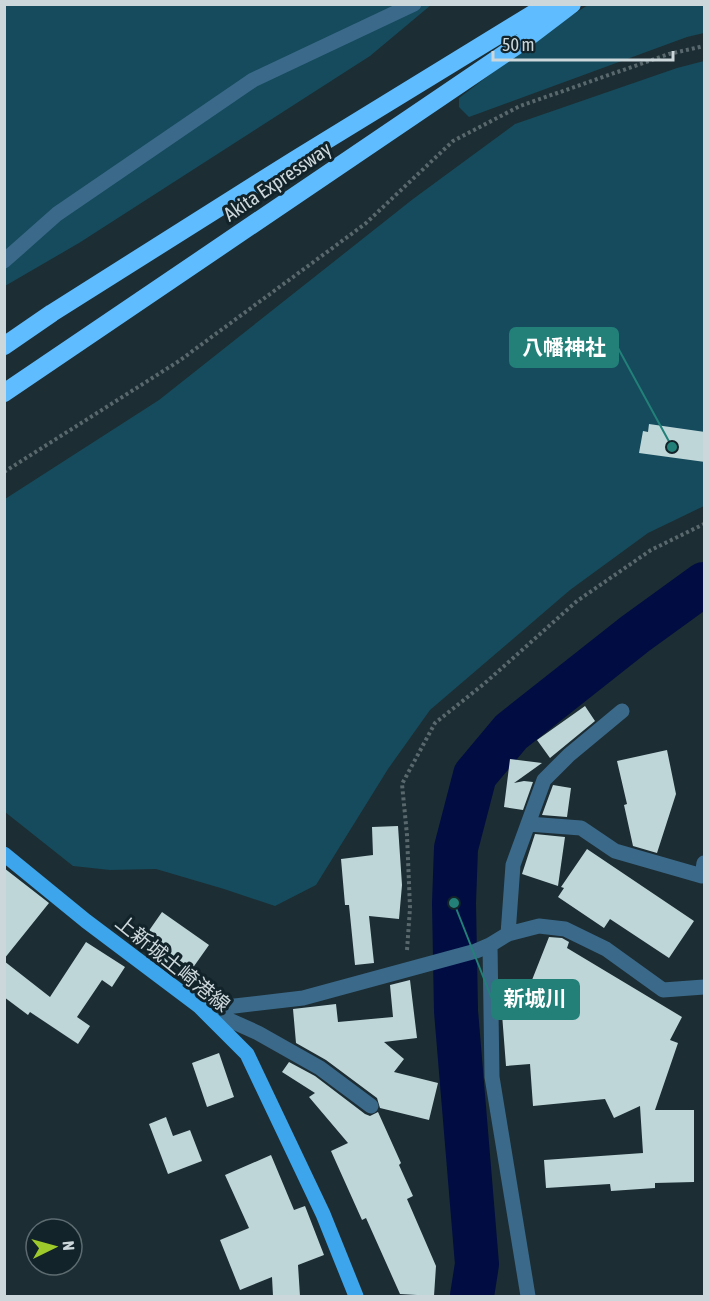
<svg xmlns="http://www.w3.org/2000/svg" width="709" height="1301" font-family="'Asap Condensed','Noto Sans JP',sans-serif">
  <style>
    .green { fill: #154b5c }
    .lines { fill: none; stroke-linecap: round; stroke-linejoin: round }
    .river { stroke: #000c42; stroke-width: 44 }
    .building { fill: #bed6d8 }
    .path { stroke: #59686d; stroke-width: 4; stroke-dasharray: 3 3; stroke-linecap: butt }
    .minor { stroke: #3b698a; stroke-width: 15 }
    .major { stroke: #3ca5eb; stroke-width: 15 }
    .highway { stroke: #5ebcff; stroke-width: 18 }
    .labels { text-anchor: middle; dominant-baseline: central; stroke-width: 6; stroke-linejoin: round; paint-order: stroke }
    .street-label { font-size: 20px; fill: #ccd7db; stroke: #122329 }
    .leader { fill: none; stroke: #228079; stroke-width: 2 }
    .callout-dot { fill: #228079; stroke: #122329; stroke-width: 2 }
    .callout { fill: #228079; stroke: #228079; stroke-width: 2 }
    .callout-label { font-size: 21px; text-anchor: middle; font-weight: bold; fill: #fff }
  </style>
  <rect width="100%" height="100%" fill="#1c2d33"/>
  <path class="green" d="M 5,5 L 431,5 L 370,56 L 79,243 L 5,286 Z
    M 588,5 L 704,5 L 704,33 L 687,37 L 469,117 L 459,107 L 459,98 L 546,32 Z
    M 704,61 L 704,506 L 648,533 L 570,590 L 430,710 L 388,769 L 316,885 L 275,906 L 224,889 L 156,869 L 110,870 L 73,866 L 5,812 L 5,499 L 159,400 L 413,199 L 515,124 L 677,68 Z"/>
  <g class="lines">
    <path class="river" d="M 472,1296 L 477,1264 L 456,1011 L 454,903 L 456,848 L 475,775 L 511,732 L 635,634 L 704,584"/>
  </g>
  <path class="building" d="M 649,424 L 705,432 L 705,462 L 639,453 L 643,431 L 648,432 Z
    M 585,706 L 595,721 L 550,758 L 537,740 Z
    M 667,750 L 676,794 L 657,853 L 633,846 L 624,805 L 627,804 L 617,761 Z
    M 510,759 L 542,763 L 514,783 L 524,781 L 533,782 L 523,810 L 504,807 Z
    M 553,785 L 571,788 L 567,817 L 542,815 Z
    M 398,826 L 402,885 L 399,919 L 369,916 L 374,963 L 355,965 L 349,905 L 345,905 L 341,859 L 373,855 L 372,827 Z
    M 535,834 L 565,837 L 558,886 L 522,874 Z
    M 587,849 L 694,921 L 669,958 L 610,919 L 604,928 L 558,897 L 564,888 L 561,887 Z
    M 4,868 L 49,903 L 4,959 Z
    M 162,912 L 209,945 L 192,969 L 172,955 L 166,964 L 139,945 Z
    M 549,937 L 562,938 L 569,942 L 567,948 L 682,1017 L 670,1040 L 678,1043 L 655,1110 L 694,1110 L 694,1182 L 655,1183 L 655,1188 L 611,1191 L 610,1184 L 546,1188 L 544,1160 L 643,1153 L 640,1106 L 614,1118 L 605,1099 L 533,1106 L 530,1064 L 506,1066 L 502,1014 L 504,979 L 532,980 Z
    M 86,942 L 125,967 L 112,987 L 102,980 L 77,1017 L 90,1026 L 78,1044 L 30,1012 L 28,1015 L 4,997 L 4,961 L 50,997 Z
    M 410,980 L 417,1038 L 384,1042 L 404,1059 L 394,1072 L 438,1083 L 429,1120 L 380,1108 L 377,1098 L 326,1060 L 296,1043 L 293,1009 L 336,1004 L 338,1022 L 393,1017 L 390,985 Z
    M 219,1053 L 234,1097 L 207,1107 L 192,1063 Z
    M 289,1062 L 315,1076 L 365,1114 L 370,1116 L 378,1112 L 401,1163 L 399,1165 L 413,1196 L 407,1199 L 436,1266 L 434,1296 L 400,1294 L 366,1218 L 362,1220 L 331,1151 L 348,1143 L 309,1097 L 315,1093 L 282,1072 Z
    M 166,1117 L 173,1136 L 190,1130 L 202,1161 L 168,1174 L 149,1124 Z
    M 271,1155 L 294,1210 L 305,1206 L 324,1255 L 298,1265 L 300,1296 L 273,1296 L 272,1277 L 240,1290 L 220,1240 L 249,1228 L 225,1175 Z"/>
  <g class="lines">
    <path class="path" d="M 4,472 L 179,361 L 365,224 L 453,141 L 520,106 L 669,54 L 704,46
      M 407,950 L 410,908 L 407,835 L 402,784 L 435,723 L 485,683 L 577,601 L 651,550 L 704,524"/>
    <path class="minor" d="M 4,261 L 57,214 L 253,80 L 414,4
      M 528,824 L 581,828 L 615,851 L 702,876 L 704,863
      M 508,934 L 513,865 L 544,780 L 569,755 L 622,711
      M 490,945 L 492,1077 L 528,1296
      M 199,1006 L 226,1007 L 303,998 L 476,951 L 490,945 L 508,934 L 539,926 L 565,929 L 606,949 L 663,990 L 704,987
      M 207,1010 L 258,1033 L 320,1068 L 371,1106"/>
    <path class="major" d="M 4,854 L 86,921 L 199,1006 L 247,1054 L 323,1214 L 356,1296"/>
    <path class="highway" d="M 4,346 L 52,313 L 296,159 L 549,4
      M 4,393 L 522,42 L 572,4"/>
  </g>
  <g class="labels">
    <g class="street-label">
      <text transform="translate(277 181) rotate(-34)">Akita Expressway</text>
      <text transform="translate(173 963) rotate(39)">上新城土崎港線</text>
    </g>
  </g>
  <path class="leader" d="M672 447L618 348M454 903L492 999"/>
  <g class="callout-dot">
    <circle cx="672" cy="447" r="6"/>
    <circle cx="454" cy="903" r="6"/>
  </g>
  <g class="callout">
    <rect x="510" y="328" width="108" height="39" rx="6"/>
    <rect x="492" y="980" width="87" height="39" rx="6"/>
  </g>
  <g class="callout-label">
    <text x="564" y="355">八幡神社</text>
    <text x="535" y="1006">新城川</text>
  </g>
  <rect width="709" height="1301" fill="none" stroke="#ccd7db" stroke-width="12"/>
  <g transform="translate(54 1247) rotate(85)"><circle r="28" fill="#122329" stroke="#5c6b70" stroke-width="1.5"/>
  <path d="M0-4.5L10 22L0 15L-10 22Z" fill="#9fca2c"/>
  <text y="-9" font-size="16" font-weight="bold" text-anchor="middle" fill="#ccd7db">N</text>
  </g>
  <path d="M493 51v9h180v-9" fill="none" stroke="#ccd7db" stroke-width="3"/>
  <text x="502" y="51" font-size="18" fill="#ccd7db" stroke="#122329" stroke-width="4.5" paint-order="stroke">50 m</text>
</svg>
